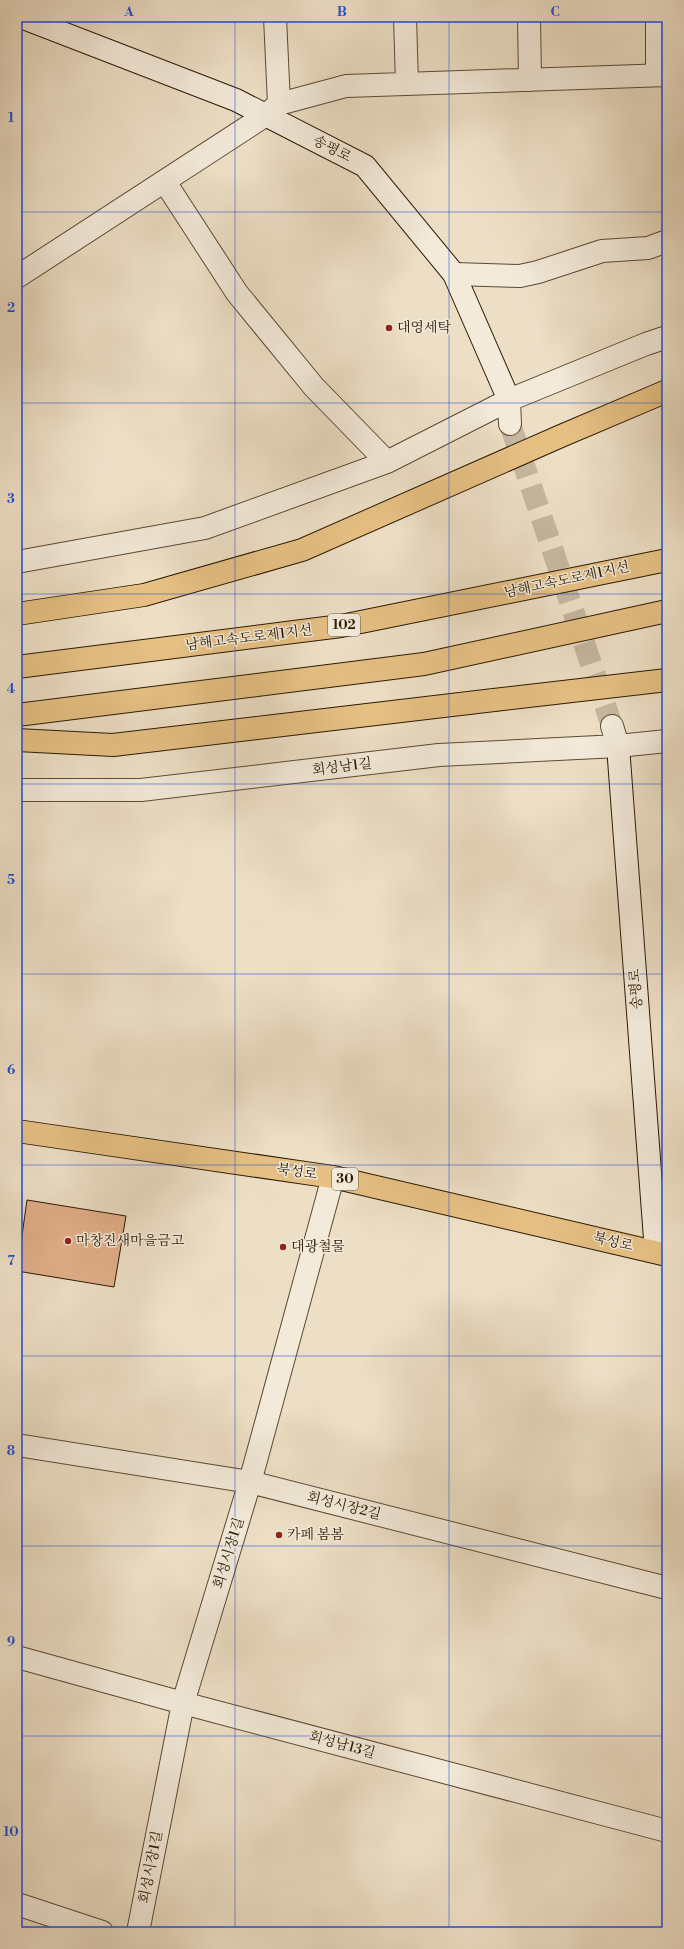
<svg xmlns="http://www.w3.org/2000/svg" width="684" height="1949" font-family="'Libre Bodoni','Noto Serif KR',serif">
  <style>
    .building { fill: #e1ae88; stroke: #2a1902 }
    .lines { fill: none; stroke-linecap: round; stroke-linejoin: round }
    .street-tunnel { stroke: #c6b79f; stroke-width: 22; stroke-dasharray: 22 11; stroke-linecap: butt }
    .street-casing { stroke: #5b4a33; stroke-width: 24 }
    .secondary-casing { stroke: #2a1902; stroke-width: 24 }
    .primary-casing { stroke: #2a1902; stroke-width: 24 }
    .highway-casing { stroke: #2a1902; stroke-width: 24 }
    .street { stroke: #f3eada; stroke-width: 22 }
    .secondary { stroke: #f3eada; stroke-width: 22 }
    .primary { stroke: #e6c083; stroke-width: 22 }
    .highway { stroke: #e6c083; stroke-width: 22 }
    .highway-bridge-casing { stroke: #2a1902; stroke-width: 24; stroke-linecap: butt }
    .highway-bridge { stroke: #e6c083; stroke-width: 22 }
    .grid { fill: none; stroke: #1d4ed8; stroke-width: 1; stroke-opacity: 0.55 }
    .poi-dot { fill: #8f2418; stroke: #f3eada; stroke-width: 1.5 }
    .labels { text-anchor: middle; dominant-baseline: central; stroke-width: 3; stroke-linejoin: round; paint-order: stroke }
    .shield { fill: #f3eada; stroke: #665843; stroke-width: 1 }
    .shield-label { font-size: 13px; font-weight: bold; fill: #2a1902 }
    .street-label { font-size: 14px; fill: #2a1902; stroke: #f3eada }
    .poi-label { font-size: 14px; fill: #2a1902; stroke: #f3eada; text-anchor: start }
    .neatline { fill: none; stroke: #1d4ed8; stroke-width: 1.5 }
    .grid-label { font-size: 13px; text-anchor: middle; font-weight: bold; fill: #1d4ed8 }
  </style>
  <rect width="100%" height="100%" fill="#eddfc6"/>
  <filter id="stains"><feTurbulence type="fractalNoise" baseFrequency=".005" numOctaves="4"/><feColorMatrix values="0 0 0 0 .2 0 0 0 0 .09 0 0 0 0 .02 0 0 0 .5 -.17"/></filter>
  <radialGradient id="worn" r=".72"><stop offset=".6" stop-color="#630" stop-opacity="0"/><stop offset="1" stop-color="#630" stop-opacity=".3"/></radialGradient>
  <path class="building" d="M 27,1200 L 126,1216 L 114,1287 L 17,1271 Z"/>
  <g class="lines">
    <path class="street-tunnel" d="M 510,424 L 612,726"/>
    <g class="street-casing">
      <path id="street" d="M 405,17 L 407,84
        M 529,17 L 530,80
        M 657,75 L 657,17
        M 279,104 L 346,86 L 667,75
        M 165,182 L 237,293 L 314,387 L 387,462
        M 454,274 L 520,276 L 538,272 L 602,251 L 648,248 L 667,241
        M 17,277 L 266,115 L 279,104 L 275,17
        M 509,400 L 510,424
        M 17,562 L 205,528 L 387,462 L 509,400 L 646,344 L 667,337
        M 612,726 L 618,746
        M 17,790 L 141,790 L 439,755 L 618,746 L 667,741
        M 17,1445 L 250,1482 L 667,1588
        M 17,1657 L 183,1703 L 667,1831
        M 17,1904 L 102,1932
        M 138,1932 L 183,1703 L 250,1482 L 333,1177"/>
    </g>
    <g class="secondary-casing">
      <path id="secondary" d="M 21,17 L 236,100 L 365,166 L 454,274 L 509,400
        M 618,746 L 656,1252"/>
    </g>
    <g class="primary-casing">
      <path id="primary" d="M 17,1131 L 333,1177 L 667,1255"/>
    </g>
    <g class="highway-casing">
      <path id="highway" d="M 17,614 L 144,595 L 302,550 L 561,436 L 667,391
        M 17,667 L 341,626 L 667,560
        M 17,715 L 424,664 L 667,611
        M 17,740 L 113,745 L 494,700"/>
    </g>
    <use href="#street" class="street"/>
    <use href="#secondary" class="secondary"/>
    <use href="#primary" class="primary"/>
    <use href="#highway" class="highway"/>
    <g class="highway-bridge-casing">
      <path id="highway-bridge" d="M 494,700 L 667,680"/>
    </g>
    <use href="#highway-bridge" class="highway-bridge"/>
  </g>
  <path class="grid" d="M 235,17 L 235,1932M 449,17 L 449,1932M 17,212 L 667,212M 17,403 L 667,403M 17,594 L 667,594M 17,784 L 667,784M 17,974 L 667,974M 17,1165 L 667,1165M 17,1356 L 667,1356M 17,1546 L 667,1546M 17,1736 L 667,1736"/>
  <g class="poi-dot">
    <circle cx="389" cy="328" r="4"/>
    <circle cx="68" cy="1241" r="4"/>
    <circle cx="283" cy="1247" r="4"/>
    <circle cx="279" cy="1535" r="4"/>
  </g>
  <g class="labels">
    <g class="shield">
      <rect x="328" y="614" width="32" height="22" rx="3"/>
      <rect x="332" y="1168" width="26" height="22" rx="3"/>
    </g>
    <g class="shield-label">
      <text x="344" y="625">102</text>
      <text x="345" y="1179">30</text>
    </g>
    <g class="street-label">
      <text transform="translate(332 149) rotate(27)">송평로</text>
      <text transform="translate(567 580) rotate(-12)">남해고속도로제1지선</text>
      <text transform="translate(249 638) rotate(-7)">남해고속도로제1지선</text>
      <text transform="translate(342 767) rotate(-7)">회성남1길</text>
      <text transform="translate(636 989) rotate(-94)">송평로</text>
      <text transform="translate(297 1172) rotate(8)">북성로</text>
      <text transform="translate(613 1242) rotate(13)">북성로</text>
      <text transform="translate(344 1506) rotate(14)">회성시장2길</text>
      <text transform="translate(229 1553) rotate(-73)">회성시장1길</text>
      <text transform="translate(342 1745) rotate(15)">회성남13길</text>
      <text transform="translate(151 1867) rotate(-79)">회성시장1길</text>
    </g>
    <g class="poi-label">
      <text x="397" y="328">대영세탁</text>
      <text x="76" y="1241">마창진새마을금고</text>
      <text x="291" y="1247">대광철물</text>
      <text x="287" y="1535">카페 봄봄</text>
    </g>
  </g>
  <rect width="684" height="1949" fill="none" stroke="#eddfc6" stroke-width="44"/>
  <rect x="22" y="22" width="640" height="1905" class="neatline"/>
  <g class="grid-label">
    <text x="129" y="16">A</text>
    <text x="342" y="16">B</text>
    <text x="555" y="16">C</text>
    <text x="11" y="122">1</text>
    <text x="11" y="312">2</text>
    <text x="11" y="503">3</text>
    <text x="11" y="693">4</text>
    <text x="11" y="884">5</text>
    <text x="11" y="1074">6</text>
    <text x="11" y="1265">7</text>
    <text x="11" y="1455">8</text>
    <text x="11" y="1646">9</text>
    <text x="11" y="1836">10</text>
  </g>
  <rect width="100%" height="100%" filter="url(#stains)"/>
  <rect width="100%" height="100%" fill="url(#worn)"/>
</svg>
